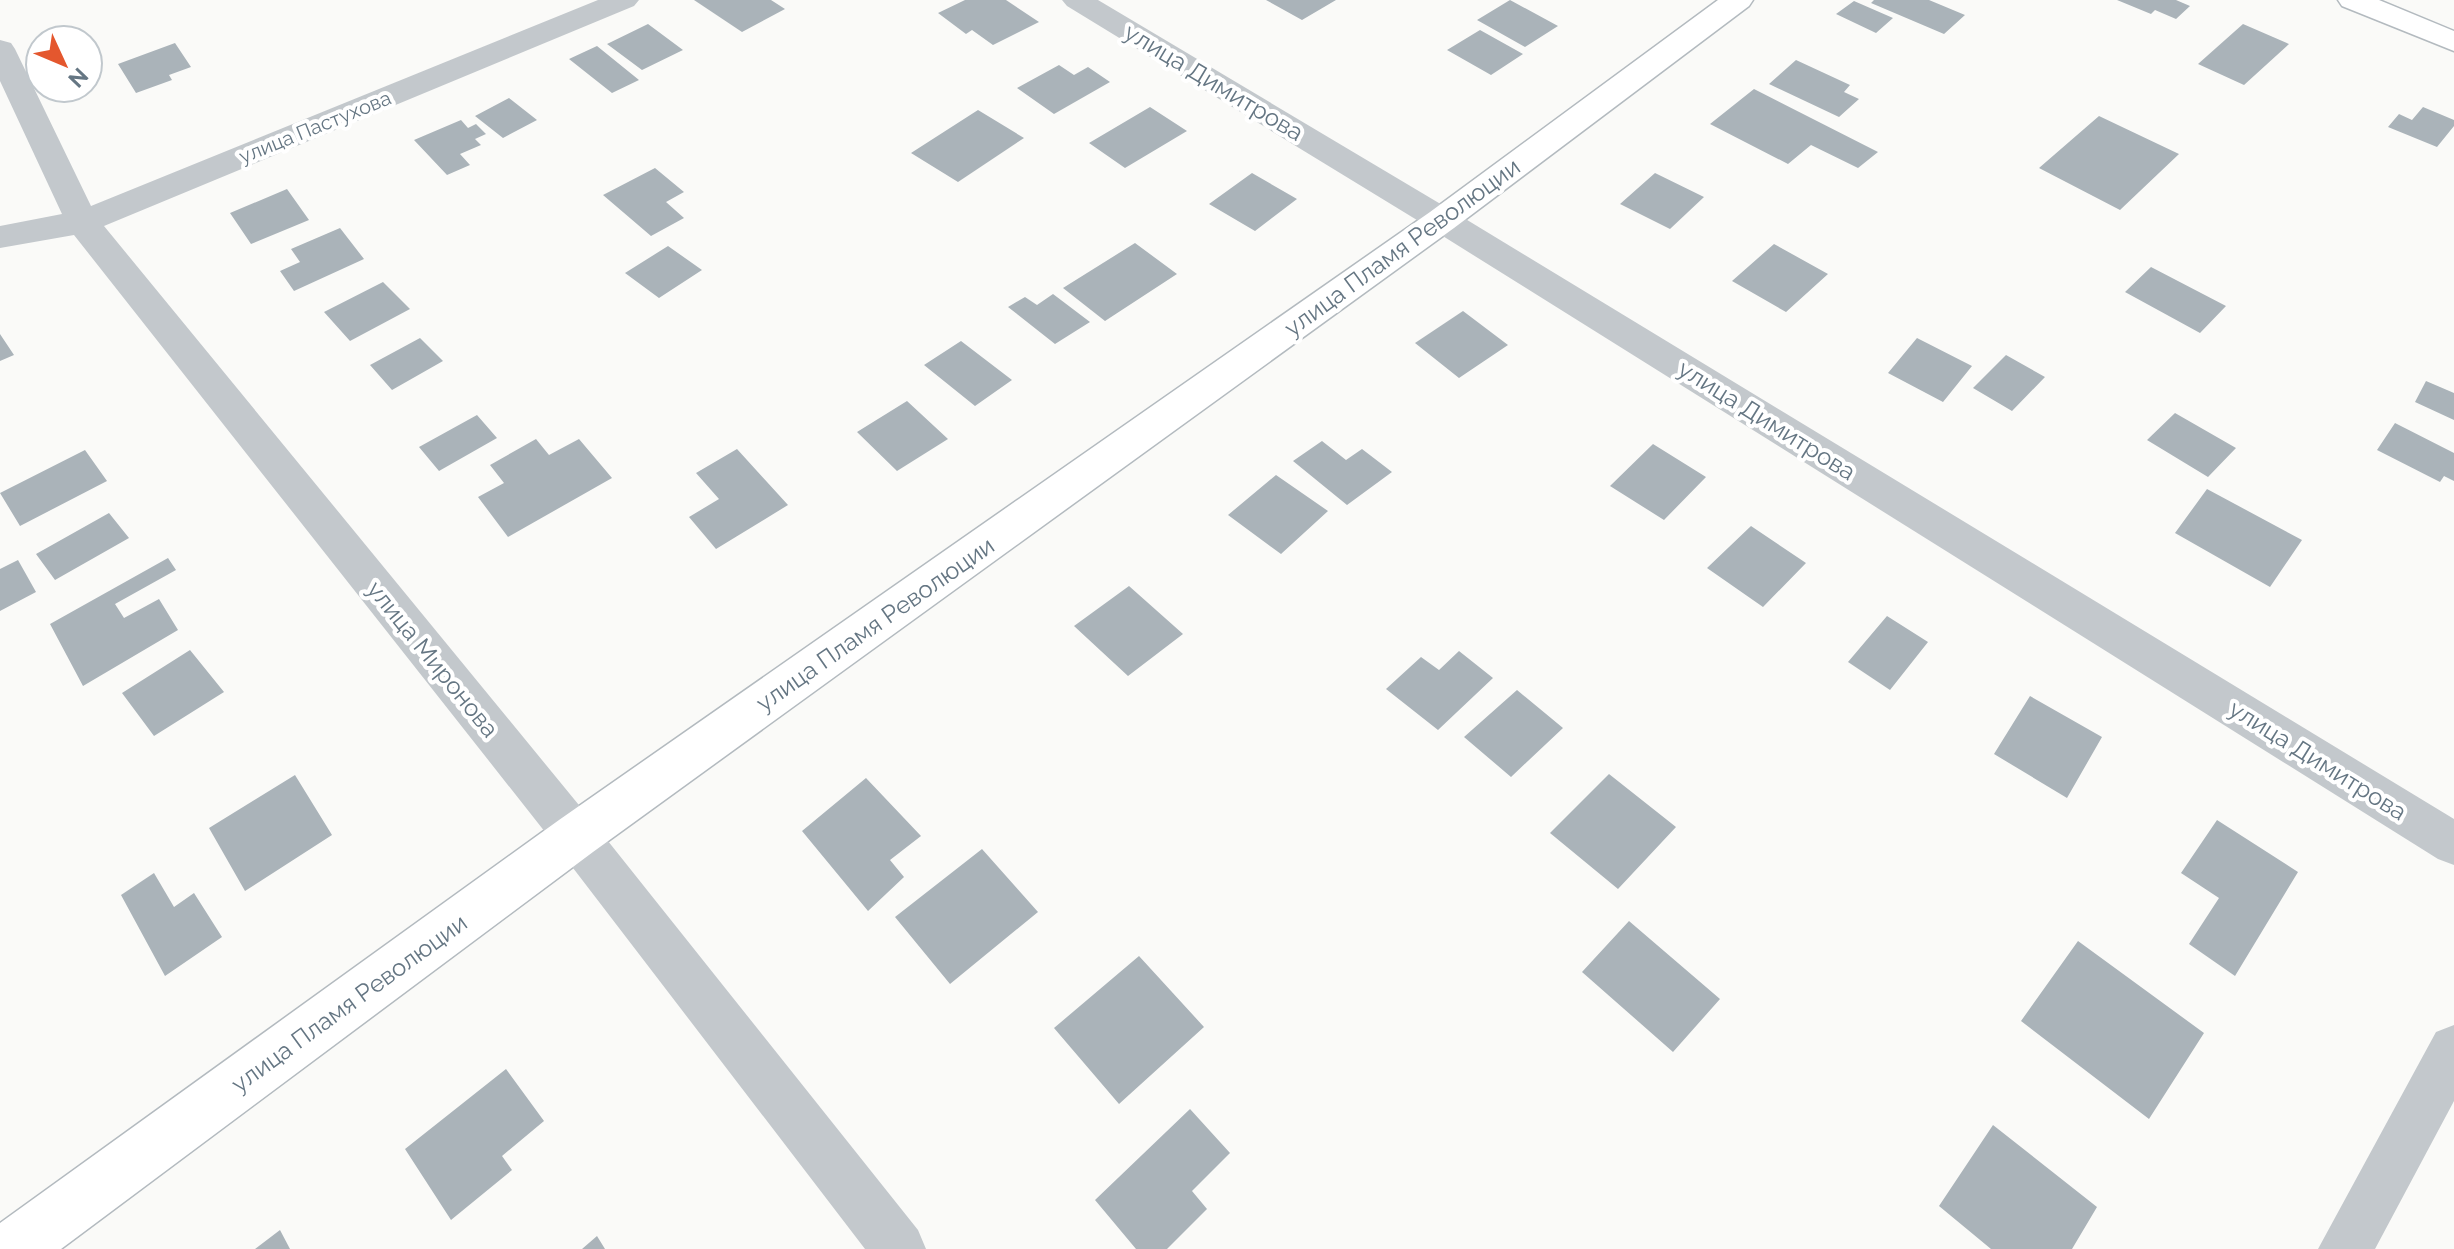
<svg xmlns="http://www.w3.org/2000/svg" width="2454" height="1249" font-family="Raleway,sans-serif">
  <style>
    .building { fill: #aab3b9 }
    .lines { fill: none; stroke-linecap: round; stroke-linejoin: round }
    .secondary-casing { stroke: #b3babf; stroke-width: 3 }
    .street { fill: #c3c8cc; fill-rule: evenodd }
    .secondary { fill: #fff; fill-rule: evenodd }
    .labels { text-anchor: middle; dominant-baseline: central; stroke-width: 8; stroke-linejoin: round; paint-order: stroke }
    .far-street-label { font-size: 20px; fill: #657683; stroke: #fff }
    .street-label { font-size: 24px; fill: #657683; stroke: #fff }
  </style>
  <rect width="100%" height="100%" fill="#fafaf8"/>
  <path class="building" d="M 694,0 L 771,0 L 785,9 L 742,32 Z
    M 965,0 L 1006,0 L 1039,22 L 993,45 L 972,30 L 966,34 L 938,13 Z
    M 1266,0 L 1336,0 L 1302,20 Z
    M 1510,0 L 1558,26 L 1525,47 L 1477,20 Z
    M 1874,0 L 1929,0 L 1965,15 L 1944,34 L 1871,3 Z
    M 2117,0 L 2176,0 L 2190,6 L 2176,19 L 2155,10 L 2151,14 Z
    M 1854,1 L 1893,18 L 1876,33 L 1836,14 Z
    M 648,24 L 683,50 L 642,70 L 607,44 Z
    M 2243,24 L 2289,44 L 2244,85 L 2198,64 Z
    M 1480,30 L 1523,54 L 1491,75 L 1447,50 Z
    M 175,43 L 191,67 L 169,75 L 172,80 L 136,93 L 118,64 Z
    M 597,46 L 639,80 L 612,93 L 569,59 Z
    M 1796,60 L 1850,85 L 1844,92 L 1859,99 L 1839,117 L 1769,84 Z
    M 1059,65 L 1074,75 L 1088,67 L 1110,82 L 1054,114 L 1017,88 Z
    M 1754,89 L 1878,152 L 1858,168 L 1811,145 L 1788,164 L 1710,124 Z
    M 509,98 L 537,120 L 503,138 L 475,116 Z
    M 1150,107 L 1187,131 L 1125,168 L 1089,143 Z
    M 2423,107 L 2454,120 L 2454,126 L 2437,147 L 2388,127 L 2399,114 L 2412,120 Z
    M 978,110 L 1024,138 L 958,182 L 911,153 Z
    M 2099,116 L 2179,154 L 2120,210 L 2039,168 Z
    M 461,120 L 468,128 L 476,124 L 486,134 L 475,139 L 481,145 L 460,154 L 470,165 L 447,175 L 414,140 Z
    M 655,168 L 684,192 L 666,202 L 684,218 L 651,236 L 603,195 Z
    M 1252,173 L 1297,199 L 1255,231 L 1209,204 Z
    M 1655,173 L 1704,197 L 1670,229 L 1620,204 Z
    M 287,189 L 309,220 L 251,244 L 230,213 Z
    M 340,228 L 364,259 L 294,291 L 280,271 L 300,262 L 291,249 Z
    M 1135,243 L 1177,274 L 1105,321 L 1063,288 Z
    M 1774,244 L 1828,274 L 1786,312 L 1732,281 Z
    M 668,246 L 702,270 L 659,298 L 625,273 Z
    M 2151,267 L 2226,306 L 2200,333 L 2125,292 Z
    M 383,282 L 410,309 L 350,341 L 324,312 Z
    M 1053,294 L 1090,322 L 1055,344 L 1008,307 L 1025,297 L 1037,305 Z
    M 1463,311 L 1508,345 L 1459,378 L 1415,343 Z
    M 0,334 L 14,355 L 0,361 Z
    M 420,338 L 443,361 L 392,390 L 370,365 Z
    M 1917,338 L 1972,366 L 1943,402 L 1888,373 Z
    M 961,341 L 1012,380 L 975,406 L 924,365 Z
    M 2006,355 L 2045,377 L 2012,411 L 1973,388 Z
    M 2426,381 L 2454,393 L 2454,420 L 2415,402 Z
    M 907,401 L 948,439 L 897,471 L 857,432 Z
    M 2175,413 L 2236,448 L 2208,477 L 2147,440 Z
    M 477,415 L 497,438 L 439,471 L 419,447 Z
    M 2395,423 L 2454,453 L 2454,481 L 2444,476 L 2440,482 L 2377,450 Z
    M 536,439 L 549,455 L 579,439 L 612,478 L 508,537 L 478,497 L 504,483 L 490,465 Z
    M 1322,441 L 1346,460 L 1362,449 L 1392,472 L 1347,505 L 1293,461 Z
    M 1653,444 L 1706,477 L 1664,520 L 1610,486 Z
    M 737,449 L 788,505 L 716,549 L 689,517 L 719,499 L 696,473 Z
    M 85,450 L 107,481 L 20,526 L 0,493 Z
    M 1276,475 L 1328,511 L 1281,554 L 1228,515 Z
    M 2207,489 L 2302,540 L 2270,587 L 2175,533 Z
    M 109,513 L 129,538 L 55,580 L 36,554 Z
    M 1751,526 L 1806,563 L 1763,607 L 1707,568 Z
    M 168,558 L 176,570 L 115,604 L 124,618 L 159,599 L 178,630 L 83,686 L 50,624 Z
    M 18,560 L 36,592 L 0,611 L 0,569 Z
    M 1129,586 L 1183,634 L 1128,676 L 1074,626 Z
    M 1887,616 L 1928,642 L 1890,690 L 1848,662 Z
    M 190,650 L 224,692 L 154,736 L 122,693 Z
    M 1459,651 L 1493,678 L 1438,730 L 1386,689 L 1421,657 L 1439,670 Z
    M 1517,690 L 1563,728 L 1511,777 L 1464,737 Z
    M 2030,696 L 2102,737 L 2067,798 L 1994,754 Z
    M 1609,774 L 1676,827 L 1618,889 L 1550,833 Z
    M 295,775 L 332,835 L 245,891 L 209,828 Z
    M 866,778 L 921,836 L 890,860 L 904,877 L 868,911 L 802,831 Z
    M 2217,820 L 2298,872 L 2235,976 L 2189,944 L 2219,898 L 2181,873 Z
    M 982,849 L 1038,912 L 950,984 L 895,917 Z
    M 154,873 L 174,907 L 194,893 L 222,937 L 165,976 L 121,895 Z
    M 1629,921 L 1720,999 L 1673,1052 L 1582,972 Z
    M 2078,941 L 2204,1033 L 2149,1119 L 2021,1021 Z
    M 1139,956 L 1204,1027 L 1119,1104 L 1054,1028 Z
    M 506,1069 L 544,1121 L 502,1156 L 512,1170 L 451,1220 L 405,1149 Z
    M 1190,1109 L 1230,1153 L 1192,1191 L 1207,1209 L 1167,1249 L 1136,1249 L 1095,1200 Z
    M 1993,1125 L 2097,1207 L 2072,1249 L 1991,1249 L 1939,1206 Z
    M 280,1230 L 290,1249 L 255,1249 Z
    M 597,1236 L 605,1249 L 582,1249 Z"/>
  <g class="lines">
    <g class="secondary-casing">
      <path id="secondary" d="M 1718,0 L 1753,0 L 1749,6 L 1454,228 L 593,852 L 61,1249 L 0,1249 L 0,1223 L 559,820 L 1430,212 Z
        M 2338,0 L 2379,0 L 2454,31 L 2454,51 L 2342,6 Z"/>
    </g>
    <path class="street" d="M 598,0 L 639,0 L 634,6 L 104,226 L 592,821 L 918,1230 L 926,1249 L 865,1249 L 560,851 L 74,235 L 0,248 L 0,226 L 62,214 L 0,81 L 0,40 L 11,43 L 15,49 L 91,206 Z
      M 1062,0 L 1098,0 L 1454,212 L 2454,819 L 2454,865 L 2438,859 L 1430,228 L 1067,6 Z
      M 2454,1025 L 2454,1101 L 2375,1249 L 2318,1249 L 2436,1032 Z"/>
    <use href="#secondary" class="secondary"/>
  </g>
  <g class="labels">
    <g class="far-street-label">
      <text transform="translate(315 127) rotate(-22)">улица Пастухова</text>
    </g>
    <g class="street-label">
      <text transform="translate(1214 82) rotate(31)">улица Димитрова</text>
      <text transform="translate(1402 247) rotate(-36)">улица Пламя Революции</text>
      <text transform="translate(1767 420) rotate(32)">улица Димитрова</text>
      <text transform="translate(875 624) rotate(-35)">улица Пламя Революции</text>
      <text transform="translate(433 659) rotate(51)">улица Миронова</text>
      <text transform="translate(2318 760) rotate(32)">улица Димитрова</text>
      <text transform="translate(349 1003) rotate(-36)">улица Пламя Революции</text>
    </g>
  </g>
  <g transform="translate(64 64) rotate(134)"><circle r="38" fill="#ffffff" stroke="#c1c8cd" stroke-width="2"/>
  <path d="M0-6L14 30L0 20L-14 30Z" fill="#e4572e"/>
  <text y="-12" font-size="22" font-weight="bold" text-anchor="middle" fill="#657683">N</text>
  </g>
</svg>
